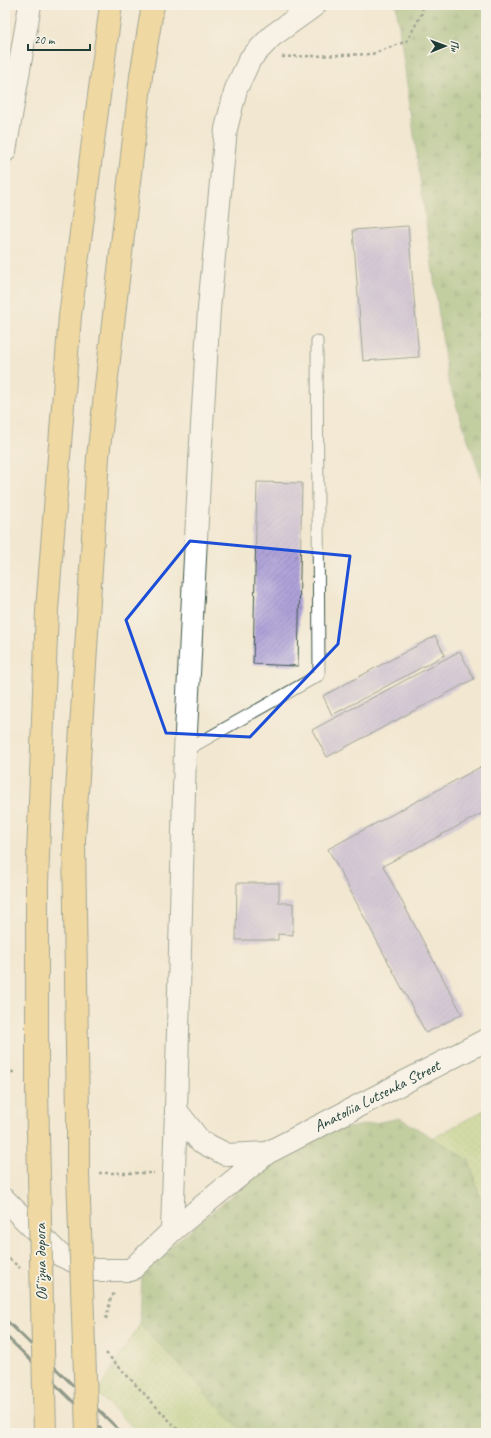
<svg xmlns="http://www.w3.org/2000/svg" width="491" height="1438" font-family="Caveat,sans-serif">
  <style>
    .grass { fill: url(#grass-dots); stroke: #668454 }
    .forest { fill: url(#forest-firs); stroke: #54764c }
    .building { fill: url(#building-hatch) }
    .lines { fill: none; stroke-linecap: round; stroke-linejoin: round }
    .lane-casing { stroke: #3f574c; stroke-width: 13 }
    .street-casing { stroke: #3f574c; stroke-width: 24 }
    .highway-casing { stroke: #3f574c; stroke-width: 24 }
    .path { stroke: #3f574c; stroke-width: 2.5; stroke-dasharray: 3 3; stroke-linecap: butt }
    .lane { stroke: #fff; stroke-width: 11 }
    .street { stroke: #fff; stroke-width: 22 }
    .highway { stroke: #edc569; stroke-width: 22 }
    .rail { stroke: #1f3d34; stroke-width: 3 }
    .highway-bridge-casing { stroke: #3f574c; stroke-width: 24; stroke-linecap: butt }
    .highway-bridge { stroke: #edc569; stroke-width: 22 }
    .marked { fill: none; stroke: #1d4ed8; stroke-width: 3; stroke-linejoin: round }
    .labels { text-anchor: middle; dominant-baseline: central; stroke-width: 3.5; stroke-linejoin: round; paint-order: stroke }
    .street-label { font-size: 16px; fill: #1f3d34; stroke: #f7f3e8 }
  </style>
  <defs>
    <pattern id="grass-dots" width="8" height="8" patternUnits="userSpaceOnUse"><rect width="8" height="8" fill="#accb73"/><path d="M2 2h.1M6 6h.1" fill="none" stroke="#8ba65f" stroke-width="1.8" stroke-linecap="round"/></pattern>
    <pattern id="forest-firs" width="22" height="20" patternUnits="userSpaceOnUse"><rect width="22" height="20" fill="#89af65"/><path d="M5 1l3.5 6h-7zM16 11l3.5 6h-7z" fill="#6f9054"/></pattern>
    <pattern id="building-hatch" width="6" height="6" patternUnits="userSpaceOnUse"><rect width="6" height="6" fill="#aea2d8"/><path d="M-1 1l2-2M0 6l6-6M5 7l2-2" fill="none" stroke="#8d85b0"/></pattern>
  </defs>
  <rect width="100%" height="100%" fill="#f7f3e8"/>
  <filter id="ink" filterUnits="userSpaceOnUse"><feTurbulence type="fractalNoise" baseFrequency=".025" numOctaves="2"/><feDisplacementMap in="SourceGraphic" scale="8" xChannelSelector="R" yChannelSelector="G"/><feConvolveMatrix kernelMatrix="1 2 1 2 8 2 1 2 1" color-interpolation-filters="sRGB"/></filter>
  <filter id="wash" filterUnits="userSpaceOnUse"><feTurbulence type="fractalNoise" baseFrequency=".012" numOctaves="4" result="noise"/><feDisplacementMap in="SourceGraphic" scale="16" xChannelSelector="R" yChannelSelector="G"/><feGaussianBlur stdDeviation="0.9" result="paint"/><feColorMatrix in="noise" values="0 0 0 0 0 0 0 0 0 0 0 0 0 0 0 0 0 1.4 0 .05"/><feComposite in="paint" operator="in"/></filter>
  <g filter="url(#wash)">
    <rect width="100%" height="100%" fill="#f2e8d1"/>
    <path class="grass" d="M 486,1109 L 486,1219 L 469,1160 L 433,1138 Z
      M 140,1324 L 244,1433 L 138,1433 L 97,1393 Z"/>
    <path class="forest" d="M 396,5 L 486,5 L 486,492 L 448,381 Z
      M 400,1118 L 469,1160 L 486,1219 L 486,1433 L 244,1433 L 140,1324 L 142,1270 L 302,1137 Z"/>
    <g id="blocks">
      <path class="building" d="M 408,226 L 419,357 L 363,361 L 353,230 Z
        M 257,482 L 302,483 L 298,666 L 253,664 Z
        M 435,636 L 445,655 L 332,715 L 323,696 Z
        M 460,651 L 474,679 L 327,757 L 312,730 Z
        M 486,764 L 486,811 L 383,866 L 462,1014 L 426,1033 L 328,849 Z
        M 237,883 L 279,883 L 279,903 L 293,903 L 293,935 L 278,934 L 278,940 L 236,940 Z"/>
    </g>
  </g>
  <g filter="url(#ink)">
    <use href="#blocks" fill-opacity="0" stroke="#3f574c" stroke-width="1"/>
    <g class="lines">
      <g class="lane-casing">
        <path id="lane" d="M 185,751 L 319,675 L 317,341"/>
      </g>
      <g class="street-casing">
        <path id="street" d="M 5,151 L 30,5
          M 176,1110 L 200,1141 L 227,1155 L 267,1153
          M 5,1200 L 60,1255 L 93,1270 L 131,1270 L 172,1231 L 176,1110 L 185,751 L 201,442 L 209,309 L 226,129 L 236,89 L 250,59 L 272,36 L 315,5
          M 172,1231 L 267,1153 L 486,1040"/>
      </g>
      <g class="highway-casing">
        <path id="highway" d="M 37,1090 L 37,884 L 47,610 L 70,316 L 111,5
          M 78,1118 L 74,840 L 98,457 L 141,76 L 153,5"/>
      </g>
      <path class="path" d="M 282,57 L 372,54 L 407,41 L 422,13 L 423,5
        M 5,1072 L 16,1072
        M 99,1173 L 154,1173
        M 5,1255 L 20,1268
        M 106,1319 L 111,1298 L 115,1292
        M 106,1353 L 181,1433"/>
      <use href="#lane" class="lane"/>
      <use href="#street" class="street"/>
      <use href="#highway" class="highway"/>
      <path class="rail" d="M 5,1319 L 122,1433
        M 5,1335 L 105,1433"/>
      <g class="highway-bridge-casing">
        <path id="highway-bridge" d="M 37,1090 L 45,1433
          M 78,1118 L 78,1173 L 87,1433"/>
      </g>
      <use href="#highway-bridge" class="highway-bridge"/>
    </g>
  </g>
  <path d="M0 0H491V1438H0ZM 190,541 L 350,556 L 338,644 L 250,737 L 166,733 L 126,620 Z" fill="#f2e8d1" fill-opacity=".55" fill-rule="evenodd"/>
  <path class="marked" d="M 190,541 L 350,556 L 338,644 L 250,737 L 166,733 L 126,620 Z"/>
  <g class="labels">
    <g class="street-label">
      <text transform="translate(377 1096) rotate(-27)">Anatoliia Lutsenka Street</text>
      <text transform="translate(41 1262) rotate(-91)">Обʼїзна дорога</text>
    </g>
  </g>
  <rect width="491" height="1438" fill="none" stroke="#f7f3e8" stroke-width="20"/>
  <g transform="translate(445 46) rotate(89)" stroke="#f7f3e8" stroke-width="3" paint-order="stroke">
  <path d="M0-3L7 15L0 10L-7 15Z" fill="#1f3d34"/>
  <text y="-6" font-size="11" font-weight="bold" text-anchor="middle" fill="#1f3d34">Пн</text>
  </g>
  <path d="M28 44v6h62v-6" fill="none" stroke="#1f3d34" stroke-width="2"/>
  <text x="34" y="44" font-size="12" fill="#1f3d34" stroke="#f7f3e8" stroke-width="3" paint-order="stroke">20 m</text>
</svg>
